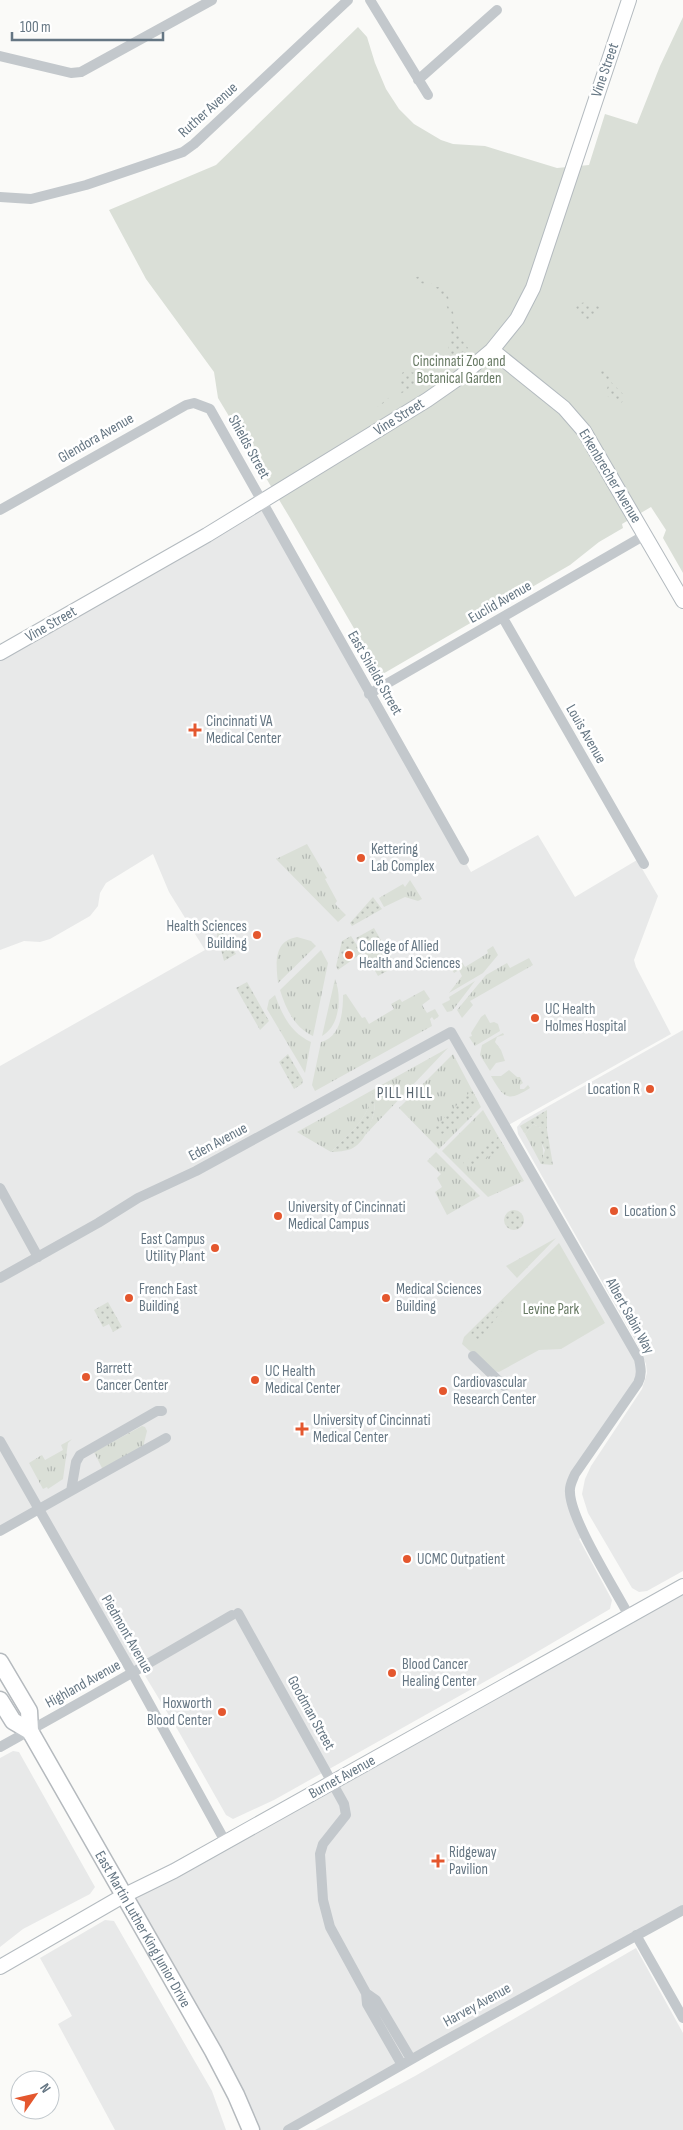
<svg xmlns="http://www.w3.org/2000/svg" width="683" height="2130" font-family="'Sofia Sans Condensed',sans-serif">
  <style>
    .built { fill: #e8e9e9 }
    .grass { fill: url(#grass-tufts) }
    .park { fill: #dadfd7 }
    .garden { fill: url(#garden-dots) }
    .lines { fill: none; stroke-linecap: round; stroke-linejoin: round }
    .secondary-casing { stroke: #b3babf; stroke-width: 16 }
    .primary-casing { stroke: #b5babe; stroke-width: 19 }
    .street { stroke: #c3c8cc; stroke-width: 10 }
    .secondary { stroke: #fff; stroke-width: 14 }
    .primary { stroke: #fff; stroke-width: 16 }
    .poi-dot { fill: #e4572e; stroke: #fff; stroke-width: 2 }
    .labels { text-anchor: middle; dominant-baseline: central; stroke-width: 5; stroke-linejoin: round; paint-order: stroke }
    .street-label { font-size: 15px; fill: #657683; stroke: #fff }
    .park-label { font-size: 15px; fill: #687a64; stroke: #fff }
    .poi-label { font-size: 15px; fill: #657683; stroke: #fff; text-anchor: start }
    .neighbourhood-label { font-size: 16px; letter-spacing: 1px; fill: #57646e; stroke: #fff }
  </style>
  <defs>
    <pattern id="grass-tufts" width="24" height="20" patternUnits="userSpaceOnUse" patternTransform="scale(1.25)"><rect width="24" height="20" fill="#dadfd7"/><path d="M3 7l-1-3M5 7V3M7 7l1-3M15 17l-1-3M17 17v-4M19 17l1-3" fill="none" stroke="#b4b9b4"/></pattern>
    <pattern id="garden-dots" width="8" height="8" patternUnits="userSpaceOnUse" patternTransform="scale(1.25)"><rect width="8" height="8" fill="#dadfd7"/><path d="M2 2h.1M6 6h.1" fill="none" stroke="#b4b9b4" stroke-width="1.8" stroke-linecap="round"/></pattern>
  </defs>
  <rect width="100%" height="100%" fill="#fafaf8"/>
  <path class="built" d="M 261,500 L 471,872 L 538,835 L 575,897 L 637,860 L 658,896 L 634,960 L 636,967 L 671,1034 L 505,1127 L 641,1369 L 571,1482 L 585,1535 L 579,1539 L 612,1600 L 610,1609 L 520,1662 L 274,1800 L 233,1819 L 226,1815 L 179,1732 L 141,1669 L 132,1674 L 39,1510 L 0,1531 L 0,1066 L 205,950 L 169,892 L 153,854 L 106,883 L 100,893 L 98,906 L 90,916 L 50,939 L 40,942 L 24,941 L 0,950 L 0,653 Z
    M 683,1030 L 683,1571 L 647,1591 L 639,1592 L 632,1588 L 588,1513 L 582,1494 L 585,1479 L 591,1466 L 642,1389 L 647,1373 L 646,1364 L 638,1345 L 518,1134 L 517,1127 L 522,1121 Z
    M 683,1586 L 683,1910 L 288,2130 L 251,2130 L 123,1896 Z
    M 13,1751 L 19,1752 L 95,1887 L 90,1894 L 23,1929 L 0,1947 L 0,1758 Z
    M 105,1920 L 114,1921 L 194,2060 L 212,2091 L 226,2130 L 115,2130 L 58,2024 L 72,2016 L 40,1958 Z
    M 636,1948 L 683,2033 L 683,2130 L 315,2130 L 415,2076 Z"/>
  <path class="grass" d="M 307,844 L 327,878 L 325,879 L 337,901 L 335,904 L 346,915 L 338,922 L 276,859 Z
    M 410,880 L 422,899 L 418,901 L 405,897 L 384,907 L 379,898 L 403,884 L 405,887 Z
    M 297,937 L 311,941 L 316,946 L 278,983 C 276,964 273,941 297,937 Z
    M 493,946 L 498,955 L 483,973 L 449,993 L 462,976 L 459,970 L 454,973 L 451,968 L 462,962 L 465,967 L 488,953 L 487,950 Z
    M 321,950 L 328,963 L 313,1036 C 294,1027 286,1009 280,990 Z
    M 529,958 L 533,965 L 470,1001 L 473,1005 L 462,1018 L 457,1010 L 486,975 L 507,963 L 510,968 Z
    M 335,979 C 342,996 340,1026 322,1036 Z
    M 475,981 L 452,1011 L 447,1012 L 442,1004 L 450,1000 L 449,997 Z
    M 424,990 L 430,999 L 422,1005 L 427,1013 L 435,1009 L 439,1016 L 434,1020 L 432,1017 L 430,1019 L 432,1026 L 315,1091 L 312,1085 L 321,1042 C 341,1037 343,1012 343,995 L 346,994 L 362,1018 L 365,1017 L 369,1024 L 394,1009 L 391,1004 L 400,999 L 402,1002 Z
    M 275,995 C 282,1015 291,1033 311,1042 L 305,1073 L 267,1009 L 269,1000 Z
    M 485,1014 L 490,1023 L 494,1022 L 498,1024 L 500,1031 L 475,1046 L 469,1037 L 472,1036 L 471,1033 L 481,1017 Z
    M 503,1033 L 504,1035 L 497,1037 L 495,1042 L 501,1050 L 505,1061 L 496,1063 L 490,1071 L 480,1055 L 482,1045 Z
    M 448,1048 L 365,1135 C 372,1122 378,1108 372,1094 C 369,1119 348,1135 331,1152 L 297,1132 Z
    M 453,1054 L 481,1107 L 439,1149 L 399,1108 Z
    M 509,1070 L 517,1077 L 520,1077 L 523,1083 L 520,1085 L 520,1089 L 524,1089 L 528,1085 L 530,1088 C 508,1102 504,1099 491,1076 L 501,1076 Z
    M 483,1110 L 524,1181 L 488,1197 L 442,1151 Z
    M 533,1124 L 541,1128 L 542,1133 L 541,1138 C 542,1149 546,1153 541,1164 L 525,1134 Z
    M 436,1152 L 480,1196 L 447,1215 L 435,1192 L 442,1187 L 437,1178 L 441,1174 L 427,1161 Z
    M 556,1238 L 517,1278 L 506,1266 Z
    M 142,1426 L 145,1427 L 147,1431 L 143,1447 L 103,1470 L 94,1452 Z
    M 72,1439 L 68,1443 L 63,1479 L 48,1489 L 47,1487 L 43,1489 L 29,1463 L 42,1455 L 45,1460 L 63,1450 L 61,1445 Z"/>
  <path class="park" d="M 683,17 L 683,573 L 663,538 L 666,530 L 651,507 L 622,524 L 623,528 L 599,542 L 570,565 L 381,675 L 290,518 L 218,398 L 214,372 L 146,279 L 109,210 L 216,165 L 358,27 L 367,37 L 375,63 L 386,89 L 399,109 L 414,124 L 441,140 L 453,144 L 485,146 L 557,168 L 589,165 L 605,114 L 637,124 L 660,66 Z
    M 559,1243 L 605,1323 L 561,1349 L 539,1350 L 499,1372 L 492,1371 L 462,1344 L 464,1337 Z"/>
  <path class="garden" d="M 422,276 L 436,287 L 445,287 L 462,340 L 468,348 C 442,373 408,389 377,407 L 399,390 L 399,378 L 403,372 L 425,373 L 447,358 C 448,347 453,331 451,319 C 447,301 435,284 416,282 L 416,277 Z
    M 587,302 L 600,307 L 591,321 L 586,322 L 581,320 L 576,307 L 581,303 Z
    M 601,371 L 607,371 L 610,381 L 625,396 L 625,399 L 621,403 L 615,402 L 605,394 L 609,383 L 598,374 Z
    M 373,897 L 382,909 L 352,926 L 350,923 Z
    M 219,925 L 236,954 L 224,961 L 215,927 Z
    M 374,928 L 396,966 L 378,976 L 356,938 Z
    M 351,936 L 362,953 L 338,970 L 336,966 L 342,941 Z
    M 247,982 L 269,1021 L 260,1030 L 236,988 Z
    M 288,1054 L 303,1080 L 302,1084 L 294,1089 L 279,1062 Z
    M 472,1090 L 479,1103 L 440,1136 L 433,1129 Z
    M 372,1093 C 380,1108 367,1143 351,1149 C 346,1151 337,1152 331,1152 C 349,1134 369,1119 372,1093 Z
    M 547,1110 L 547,1130 L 553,1165 L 541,1164 L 545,1150 L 541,1142 L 541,1128 L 533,1124 L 525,1134 L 520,1126 Z
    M 498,1137 L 505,1148 L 468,1168 L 463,1163 Z
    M504 1220a10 10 0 1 1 20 0a10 10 0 1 1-20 0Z
    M 503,1300 L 508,1303 L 479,1340 L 470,1334 Z
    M 108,1302 L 122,1327 L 113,1332 L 109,1324 L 103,1327 L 94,1310 Z"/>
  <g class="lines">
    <g class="secondary-casing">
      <path id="secondary" d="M 492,350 L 564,408 L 584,431 L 683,601
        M 0,653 L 207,535 L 427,400 L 460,377 L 492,350 L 517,319 L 533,288 L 629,0
        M 0,1967 L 123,1896 L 174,1871 L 683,1586"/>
    </g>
    <g class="primary-casing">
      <g id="primary">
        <path id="s1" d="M 0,1662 L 29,1711 L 30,1731 L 213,2051 L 236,2095 L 251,2130"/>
        <path d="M 0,1700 L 13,1721 L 30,1731"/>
      </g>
    </g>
    <path class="street" d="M 370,0 L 428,95
      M 0,56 L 71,73 L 81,72 L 212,0
      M 418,80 L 497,10
      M 0,197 L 31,199 L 86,185 L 183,152 L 194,144 L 348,0
      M 0,510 L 186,405 L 194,403 L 210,409 L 464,860
      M 503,618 L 644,864
      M 369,694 L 645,535
      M 0,1188 L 38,1257
      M 0,1278 L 98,1223 L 138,1198 L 196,1171 L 451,1032 L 639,1359 C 641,1369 642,1375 638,1383 L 575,1474 C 573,1479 569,1486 570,1492 C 570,1519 615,1589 629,1616
      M 473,1356 L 504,1386
      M 162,1411 L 157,1411 L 80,1455 L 76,1462 L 71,1491 L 166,1438
      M 0,1441 L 133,1674 L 226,1843
      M 0,1531 L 71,1491
      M 238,1613 L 344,1804 L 346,1815 L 323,1844 L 320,1854 L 323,1900 L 330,1927 L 366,1993 L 367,2004 L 402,2065
      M 0,1747 C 78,1704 155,1660 232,1615
      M 636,1935 L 683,2018
      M 366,1993 L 376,2000 L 411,2059
      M 288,2130 L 435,2046 L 683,1910"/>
    <use href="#secondary" class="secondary"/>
    <use href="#primary" class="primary"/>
  </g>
  <g class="poi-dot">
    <path d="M192.5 722.5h5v5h5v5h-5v5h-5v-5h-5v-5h5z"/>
    <circle cx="361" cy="858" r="5"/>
    <circle cx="257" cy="935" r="5"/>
    <circle cx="349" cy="955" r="5"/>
    <circle cx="535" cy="1018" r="5"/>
    <circle cx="650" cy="1089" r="5"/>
    <circle cx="614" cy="1211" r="5"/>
    <circle cx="278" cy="1216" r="5"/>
    <circle cx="215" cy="1248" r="5"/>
    <circle cx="129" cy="1298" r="5"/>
    <circle cx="386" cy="1298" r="5"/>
    <circle cx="86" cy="1377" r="5"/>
    <circle cx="255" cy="1380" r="5"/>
    <circle cx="443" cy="1391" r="5"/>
    <path d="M299.5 1421.5h5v5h5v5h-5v5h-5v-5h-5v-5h5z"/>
    <circle cx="407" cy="1559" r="5"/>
    <circle cx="392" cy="1673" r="5"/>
    <circle cx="222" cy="1712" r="5"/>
    <path d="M435.5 1853.5h5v5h5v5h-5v5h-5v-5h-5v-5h5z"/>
  </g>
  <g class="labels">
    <g class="street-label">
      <text transform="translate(605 70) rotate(-71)">Vine Street</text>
      <text transform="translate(208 110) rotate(-42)">Ruther Avenue</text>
      <text transform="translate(399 417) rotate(-32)">Vine Street</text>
      <text transform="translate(96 438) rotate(-30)">Glendora Avenue</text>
      <text transform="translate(249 447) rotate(61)">Shields Street</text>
      <text transform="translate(610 476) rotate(59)">Erkenbrecher Avenue</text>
      <text transform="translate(500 602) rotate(-30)">Euclid Avenue</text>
      <text transform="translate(51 624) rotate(-30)">Vine Street</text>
      <text transform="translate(375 673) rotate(60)">East Shields Street</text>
      <text transform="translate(586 734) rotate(60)">Louis Avenue</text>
      <text transform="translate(218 1142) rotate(-28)">Eden Avenue</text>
      <text transform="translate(630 1316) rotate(61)">Albert Sabin Way</text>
      <text transform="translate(127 1634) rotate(60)">Piedmont Avenue</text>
      <text transform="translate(83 1684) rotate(-29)">Highland Avenue</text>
      <text transform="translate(311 1713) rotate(61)">Goodman Street</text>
      <text transform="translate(342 1777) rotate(-29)">Burnet Avenue</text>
      <text stroke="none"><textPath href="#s1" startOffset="305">East Martin Luther King Junior Drive</textPath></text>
      <text transform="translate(477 2005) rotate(-29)">Harvey Avenue</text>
    </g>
    <g class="park-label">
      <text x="459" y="361">Cincinnati Zoo and<tspan x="459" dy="17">Botanical Garden</tspan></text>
      <text x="551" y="1309">Levine Park</text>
    </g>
    <g class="poi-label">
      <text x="206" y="721">Cincinnati VA<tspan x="206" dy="17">Medical Center</tspan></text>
      <text x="371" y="849">Kettering<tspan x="371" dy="17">Lab Complex</tspan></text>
      <text x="247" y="926" text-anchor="end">Health Sciences<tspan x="247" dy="17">Building</tspan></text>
      <text x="359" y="946">College of Allied<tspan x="359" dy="17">Health and Sciences</tspan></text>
      <text x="545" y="1009">UC Health<tspan x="545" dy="17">Holmes Hospital</tspan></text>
      <text x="640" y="1089" text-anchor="end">Location R</text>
      <text x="288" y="1207">University of Cincinnati<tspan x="288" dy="17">Medical Campus</tspan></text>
      <text x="624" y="1211">Location S</text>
      <text x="205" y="1239" text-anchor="end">East Campus<tspan x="205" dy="17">Utility Plant</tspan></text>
      <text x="139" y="1289">French East<tspan x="139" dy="17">Building</tspan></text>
      <text x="396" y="1289">Medical Sciences<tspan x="396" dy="17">Building</tspan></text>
      <text x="96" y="1368">Barrett<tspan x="96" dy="17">Cancer Center</tspan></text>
      <text x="265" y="1371">UC Health<tspan x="265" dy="17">Medical Center</tspan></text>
      <text x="453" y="1382">Cardiovascular<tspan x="453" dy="17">Research Center</tspan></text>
      <text x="313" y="1420">University of Cincinnati<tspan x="313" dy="17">Medical Center</tspan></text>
      <text x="417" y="1559">UCMC Outpatient</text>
      <text x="402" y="1664">Blood Cancer<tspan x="402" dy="17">Healing Center</tspan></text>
      <text x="212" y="1703" text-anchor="end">Hoxworth<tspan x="212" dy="17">Blood Center</tspan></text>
      <text x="449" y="1852">Ridgeway<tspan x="449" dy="17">Pavilion</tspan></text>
    </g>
    <g class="neighbourhood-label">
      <text x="405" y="1093">PILL HILL</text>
    </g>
  </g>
  <g transform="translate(35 2095) rotate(56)"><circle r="24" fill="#ffffff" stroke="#c1c8cd"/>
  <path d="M0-4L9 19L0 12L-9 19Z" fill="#e4572e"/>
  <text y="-8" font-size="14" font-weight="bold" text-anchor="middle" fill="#657683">N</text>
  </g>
  <path d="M12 32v8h151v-8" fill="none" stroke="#657683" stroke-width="2.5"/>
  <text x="20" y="32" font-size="15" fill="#657683" stroke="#ffffff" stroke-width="4" paint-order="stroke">100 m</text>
</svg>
